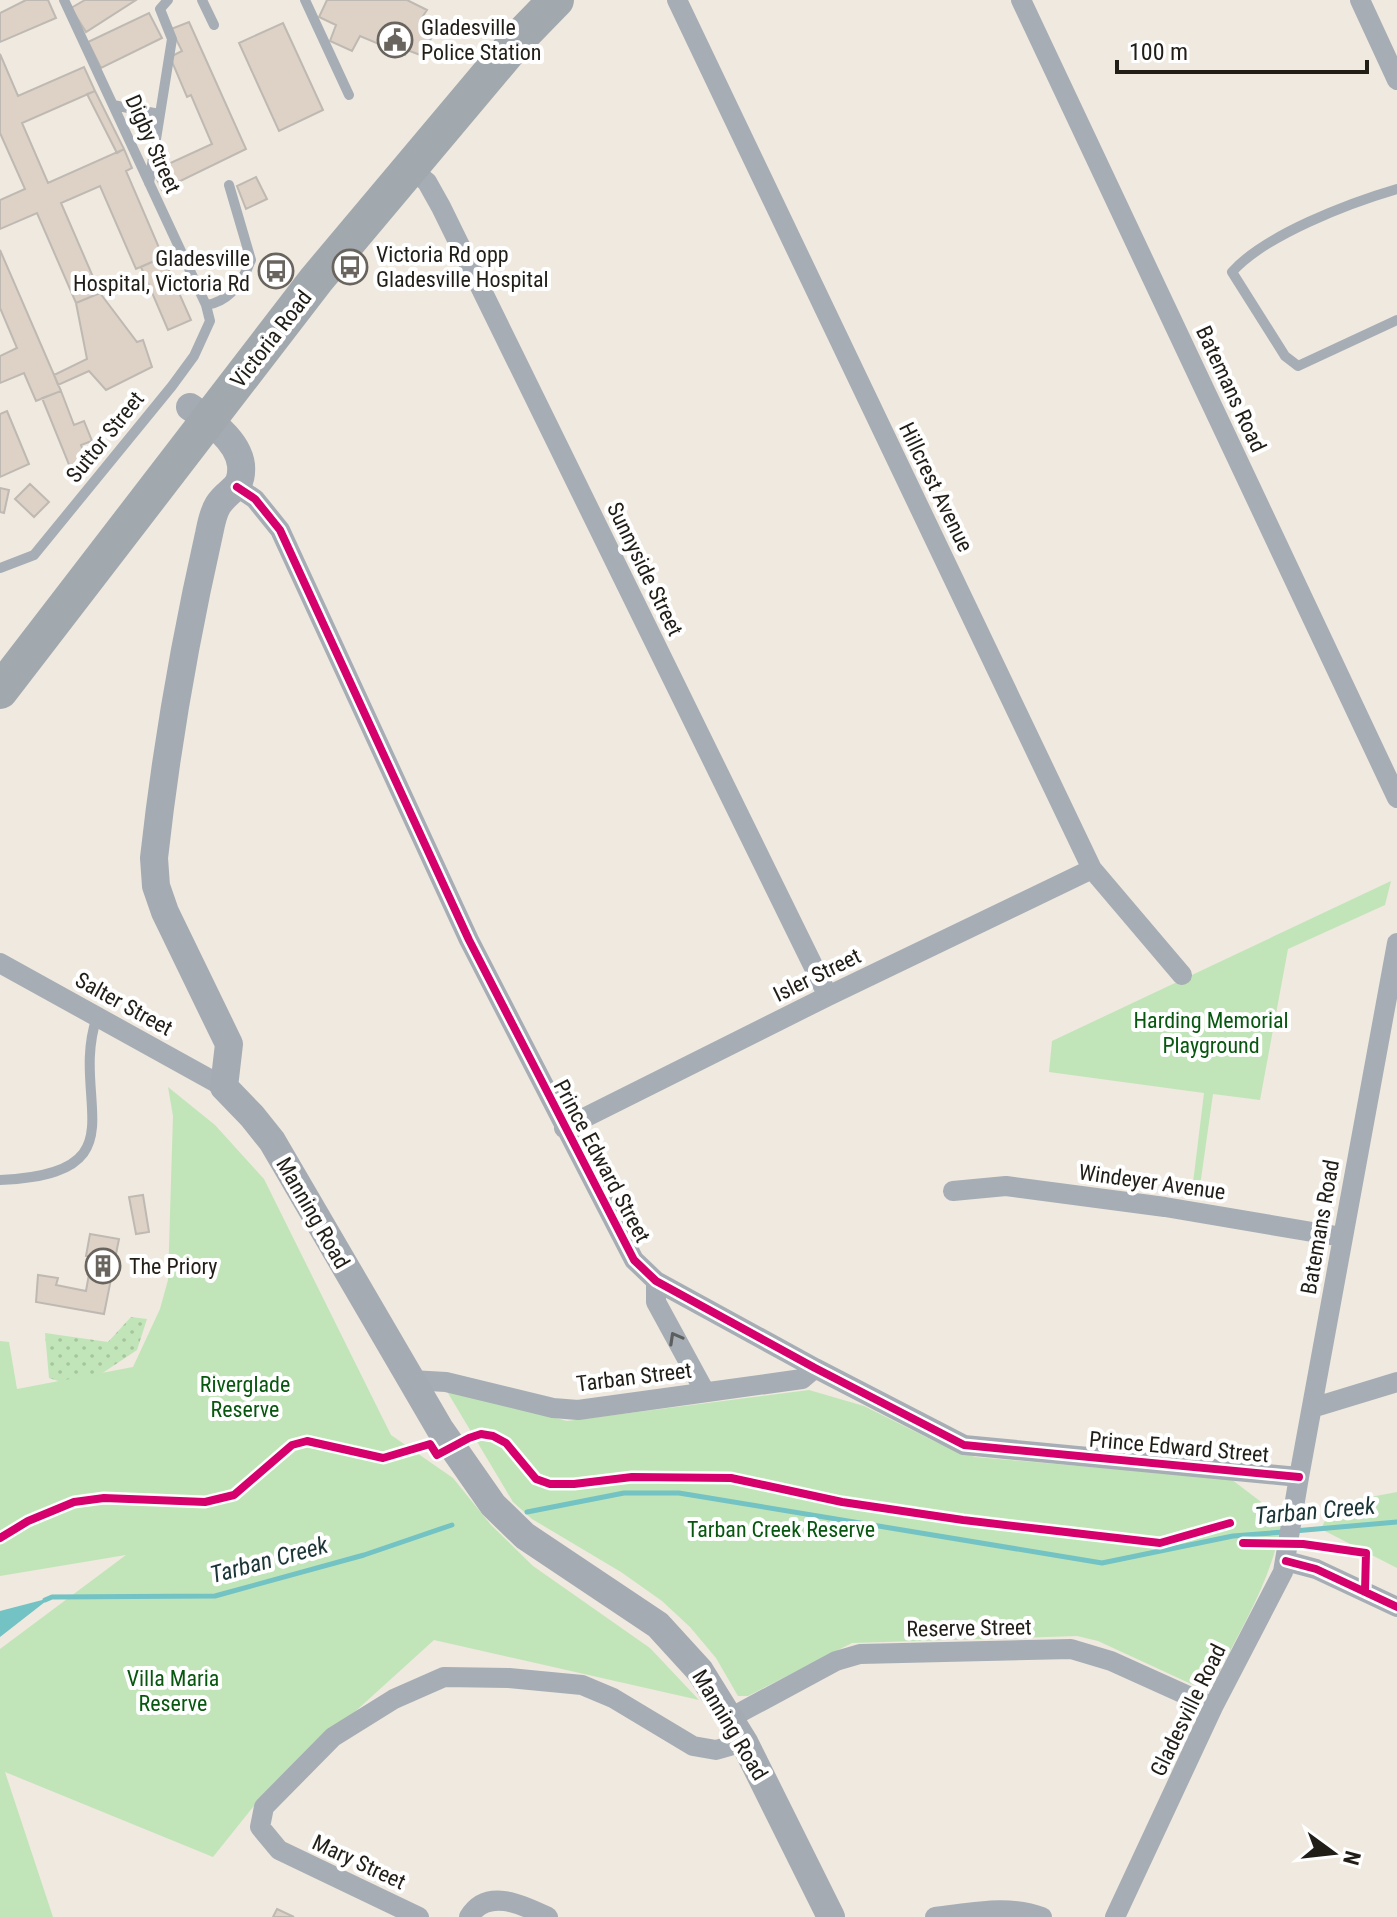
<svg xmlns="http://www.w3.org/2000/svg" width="1397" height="1917" font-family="'Roboto Condensed',sans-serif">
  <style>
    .grass { fill: url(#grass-dots) }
    .park { fill: #c1e5b8 }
    .water { fill: #73c2c4 }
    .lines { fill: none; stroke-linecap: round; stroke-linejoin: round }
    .stream { stroke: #73c2c4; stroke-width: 5 }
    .building { fill: #ded2c7; stroke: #beb9b2; stroke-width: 2 }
    .lane { stroke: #a6adb5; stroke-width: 10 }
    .street { stroke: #a6adb5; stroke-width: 20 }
    .secondary { stroke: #a5abb2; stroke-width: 28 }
    .highway { stroke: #a1a8ae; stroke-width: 36 }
    .cycleway-casing { stroke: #fff; stroke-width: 13 }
    .cycleway { stroke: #d6006c; stroke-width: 8 }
    .oneway { stroke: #5d5e5e }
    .labels { text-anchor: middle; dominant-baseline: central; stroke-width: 8; stroke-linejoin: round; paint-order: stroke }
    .poi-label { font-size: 22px; fill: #211d17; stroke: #fff; text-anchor: start }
    .street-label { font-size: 22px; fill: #211d17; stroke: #fff }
    .park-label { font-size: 22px; fill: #07570f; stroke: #fff }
    .water-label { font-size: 24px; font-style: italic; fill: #1c3537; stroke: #fff }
  </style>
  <defs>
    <pattern id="grass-dots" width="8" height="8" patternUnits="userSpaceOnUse" patternTransform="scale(2)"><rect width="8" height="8" fill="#c1e5b8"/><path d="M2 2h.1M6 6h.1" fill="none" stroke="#a6c49d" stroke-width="1.8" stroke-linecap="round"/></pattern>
  </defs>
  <rect width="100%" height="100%" fill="#efe9df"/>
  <path class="grass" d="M 131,1317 L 147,1319 L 137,1350 L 80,1388 L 49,1378 L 45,1333 L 108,1342 Z"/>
  <path class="park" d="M 1391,881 L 1385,905 L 1288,949 L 1260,1100 L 1213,1094 L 1199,1193 L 1192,1191 L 1204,1093 L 1049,1072 L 1052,1041 Z
    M 168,1087 L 215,1125 L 264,1179 L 391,1435 L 453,1478 L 491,1525 L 533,1566 L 650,1648 L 699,1700 L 434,1640 L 261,1797 L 213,1857 L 5,1772 L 53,1917 L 0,1917 L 0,1649 L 126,1555 L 0,1576 L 0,1341 L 9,1342 L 17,1389 L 133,1367 L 160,1309 L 168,1280 L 173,1116 Z
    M 445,1388 L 567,1421 L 809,1390 L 864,1406 L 936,1442 L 975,1457 L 1231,1479 L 1282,1518 C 1274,1576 1243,1625 1217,1676 L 1212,1683 L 1200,1688 L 1098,1641 L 1077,1636 L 852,1643 L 748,1696 L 738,1696 L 716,1658 L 690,1627 L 662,1601 L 621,1572 L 532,1519 L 513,1502 Z
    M 1397,1492 L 1397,1568 L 1321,1529 L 1333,1504 Z"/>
  <path class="water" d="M 50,1598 L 0,1637 L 0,1611 Z"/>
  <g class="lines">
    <path class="stream" d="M 527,1512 L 624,1493 L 679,1493 L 1102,1563 L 1233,1536 L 1284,1532
      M 1294,1531 L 1397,1522
      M 45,1600 L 52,1597 L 215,1596 L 364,1555 L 452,1525"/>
  </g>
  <path class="building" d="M 26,0 L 48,0 L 56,18 L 0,42 L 0,13 Z
    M 85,0 L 136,0 L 86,32 L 71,8 Z
    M 327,0 L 407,0 L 427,10 L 423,16 L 438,23 L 423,56 L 407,50 L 405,55 L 360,36 L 352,51 L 330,41 L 336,25 L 319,17 Z
    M 149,13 L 162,38 L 101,68 L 88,42 Z
    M 189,22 L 246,149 L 162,190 L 153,171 L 212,144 L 191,95 L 187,97 L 170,57 L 182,51 L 171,29 Z
    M 283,23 L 323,110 L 279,131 L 239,43 Z
    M 0,54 L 18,96 L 84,67 L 95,91 L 22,123 L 48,183 L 124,149 L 132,168 L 126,171 L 163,257 L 136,269 L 100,186 L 61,203 L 100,293 L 76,303 L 37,213 L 0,229 L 0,200 L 25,189 L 0,133 Z
    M 95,91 L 124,149 L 117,153 L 87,94 Z
    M 256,177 L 267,199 L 246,209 L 237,186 Z
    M 0,250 L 61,391 L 36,401 L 24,373 L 0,383 L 0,356 L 17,348 L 0,308 Z
    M 163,257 L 191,320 L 168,330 L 141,267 Z
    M 100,293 L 137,342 L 143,340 L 152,367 L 106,390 L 89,371 L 58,385 L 54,375 L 87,359 L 76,303 Z
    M 61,391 L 74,425 L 84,421 L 92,441 L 81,445 L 91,470 L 74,477 L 42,398 Z
    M 7,411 L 29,464 L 0,477 L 0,414 Z
    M 30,484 L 49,502 L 34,517 L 15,499 Z
    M 0,488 L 9,490 L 4,513 L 0,512 Z
    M 143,1195 L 149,1232 L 136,1234 L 129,1197 Z
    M 90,1234 L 119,1239 L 104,1314 L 36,1302 L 38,1275 L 58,1278 L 56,1285 L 86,1291 L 92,1257 L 86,1256 Z
    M 277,1909 L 294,1917 L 273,1917 Z"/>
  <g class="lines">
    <path class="lane" d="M 202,0 L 214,25
      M 305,0 L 349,95
      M 113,105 L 159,114
      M 149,183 L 172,39 L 160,9 L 168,0
      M 1397,189 C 1349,203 1265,235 1232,272 L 1285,356 L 1298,366 L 1397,320
      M 206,305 C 230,302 243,281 251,260 L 229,185
      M 0,568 L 34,555 L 172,386 L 194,356 L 210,321 L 206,305 L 64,0
      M 0,1180 C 145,1174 68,1100 97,1017"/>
    <path class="street" d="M 677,0 L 1092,869 L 1182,975
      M 1021,0 L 1397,798
      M 1360,0 L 1397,80
      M 411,169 L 427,182 L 441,207 L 828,996
      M 237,487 L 255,499 L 280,530 L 469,940 L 634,1260 L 656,1281 L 815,1368 L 964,1445 L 1299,1477
      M 0,963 L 224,1087
      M 564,1128 L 828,996 L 1092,869
      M 953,1191 L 1006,1186 L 1165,1207 L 1342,1237
      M 656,1281 L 656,1302 L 705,1392
      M 411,1380 L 446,1382 L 553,1408 L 578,1410 L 802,1379 L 815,1368
      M 1312,1408 L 1397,1382
      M 1286,1561 L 1316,1569 L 1397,1607
      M 730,1718 L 836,1661 L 860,1654 L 1071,1649 L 1111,1661 L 1213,1707
      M 419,1917 L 279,1850 L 260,1827 L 264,1807 L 333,1737 L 394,1699 L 444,1677 L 509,1678 L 582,1685 L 613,1698 L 693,1746 L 716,1750 L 744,1742
      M 469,1917 C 487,1887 523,1905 548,1917
      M 935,1917 C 971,1913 1008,1904 1042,1917
      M 1115,1917 L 1213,1707 L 1283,1572 L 1299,1477 L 1397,943"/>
    <path class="secondary" d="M 190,407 C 209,420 238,440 241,465 C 243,490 229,488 218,505 C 213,513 211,524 209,534 C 185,640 166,749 154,858 L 156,886 L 165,912 L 229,1044 L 224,1087 L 252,1116 L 272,1141 L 440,1429 L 493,1505 L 525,1536 L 658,1625 L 700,1671 L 744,1742 L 831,1917"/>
    <path class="highway" d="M 0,691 L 316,280 L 521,36 L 556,0"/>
    <g class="cycleway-casing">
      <path id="cycleway" d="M 237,487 L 255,499 L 280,530 L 469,940 L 634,1260 L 656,1281 L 815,1368 L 964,1445 L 1299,1477
        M 0,1538 L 28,1521 L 74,1502 L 104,1498 L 205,1502 L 234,1495 L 292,1445 L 307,1441 L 383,1458 L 430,1444 L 437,1455 L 469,1438 L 481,1434 L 493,1436 L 506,1443 L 536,1479 L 550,1484 L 574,1484 L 632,1477 L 731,1478 L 842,1502 L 963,1520 L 1160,1543 L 1230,1523
        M 1243,1543 L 1303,1544 L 1366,1553 L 1365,1592
        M 1286,1561 L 1316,1569 L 1397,1607"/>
    </g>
    <use href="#cycleway" class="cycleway"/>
  </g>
  <defs><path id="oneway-chevron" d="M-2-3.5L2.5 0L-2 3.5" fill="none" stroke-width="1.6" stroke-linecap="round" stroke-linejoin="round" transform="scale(2)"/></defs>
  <use class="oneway" href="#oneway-chevron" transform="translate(675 1338) rotate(-119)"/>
  <defs>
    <g id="civic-ring" transform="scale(1.8)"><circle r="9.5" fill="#fff" stroke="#69645d" stroke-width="1.5"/><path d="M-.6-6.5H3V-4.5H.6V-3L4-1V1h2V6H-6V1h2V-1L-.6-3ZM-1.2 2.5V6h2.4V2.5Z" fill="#69645d"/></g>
    <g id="bus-ring" transform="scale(1.8)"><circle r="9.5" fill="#fff" stroke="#69645d" stroke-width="1.5"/><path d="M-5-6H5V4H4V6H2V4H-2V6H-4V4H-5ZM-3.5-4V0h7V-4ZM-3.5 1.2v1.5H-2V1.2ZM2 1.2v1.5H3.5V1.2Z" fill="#69645d"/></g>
    <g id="building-ring" transform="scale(1.8)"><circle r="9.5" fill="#fff" stroke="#69645d" stroke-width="1.5"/><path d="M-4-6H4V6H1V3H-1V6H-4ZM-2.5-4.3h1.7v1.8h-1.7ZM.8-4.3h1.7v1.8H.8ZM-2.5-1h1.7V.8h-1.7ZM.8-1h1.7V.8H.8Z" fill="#69645d"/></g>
  </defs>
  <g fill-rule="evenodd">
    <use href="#civic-ring" x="395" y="40"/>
    <use href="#bus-ring" x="350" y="267"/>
    <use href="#bus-ring" x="276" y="271"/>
    <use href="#building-ring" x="103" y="1266"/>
  </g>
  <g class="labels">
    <g class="poi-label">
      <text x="421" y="27">Gladesville<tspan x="421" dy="25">Police Station</tspan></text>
      <text x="376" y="254">Victoria Rd opp<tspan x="376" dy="25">Gladesville Hospital</tspan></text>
      <text x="250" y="258" text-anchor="end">Gladesville<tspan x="250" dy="25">Hospital, Victoria Rd</tspan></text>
      <text x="129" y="1266">The Priory</text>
    </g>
    <g class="street-label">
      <text transform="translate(153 144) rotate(66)">Digby Street</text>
      <text transform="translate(271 339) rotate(-52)">Victoria Road</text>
      <text transform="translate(1231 389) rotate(65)">Batemans Road</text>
      <text transform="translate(105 437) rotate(-51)">Suttor Street</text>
      <text transform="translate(936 487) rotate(64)">Hillcrest Avenue</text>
      <text transform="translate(645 569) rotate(64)">Sunnyside Street</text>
      <text transform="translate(817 975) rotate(-26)">Isler Street</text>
      <text transform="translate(124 1004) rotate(29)">Salter Street</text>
      <text transform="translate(602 1161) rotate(62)">Prince Edward Street</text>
      <text transform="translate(1152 1182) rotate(8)">Windeyer Avenue</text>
      <text transform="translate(313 1213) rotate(60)">Manning Road</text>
      <text transform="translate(1320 1227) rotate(-80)">Batemans Road</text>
      <text transform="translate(634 1377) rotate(-7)">Tarban Street</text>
      <text transform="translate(1179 1447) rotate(5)">Prince Edward Street</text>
      <text transform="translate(969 1628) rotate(-1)">Reserve Street</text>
      <text transform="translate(1188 1710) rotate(-64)">Gladesville Road</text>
      <text transform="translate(730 1725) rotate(59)">Manning Road</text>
      <text transform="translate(359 1862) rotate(25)">Mary Street</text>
    </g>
    <g class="park-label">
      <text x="1211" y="1020">Harding Memorial<tspan x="1211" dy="25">Playground</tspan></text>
      <text x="245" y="1384">Riverglade<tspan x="245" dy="25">Reserve</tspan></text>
      <text x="781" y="1529">Tarban Creek Reserve</text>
      <text x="173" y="1678">Villa Maria<tspan x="173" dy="25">Reserve</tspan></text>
    </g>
    <g class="water-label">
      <text transform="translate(1315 1511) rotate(-5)">Tarban Creek</text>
      <text transform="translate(269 1560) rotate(-15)">Tarban Creek</text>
    </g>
  </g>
  <g transform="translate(1333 1853) rotate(105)" stroke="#ffffff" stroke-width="6" paint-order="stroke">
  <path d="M0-6L14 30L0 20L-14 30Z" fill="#211d17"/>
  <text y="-12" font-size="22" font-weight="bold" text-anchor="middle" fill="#211d17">N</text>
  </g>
  <path d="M1117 60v12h250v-12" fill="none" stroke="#211d17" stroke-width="4"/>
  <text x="1129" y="60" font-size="24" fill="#211d17" stroke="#ffffff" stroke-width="6" paint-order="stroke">100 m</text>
</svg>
